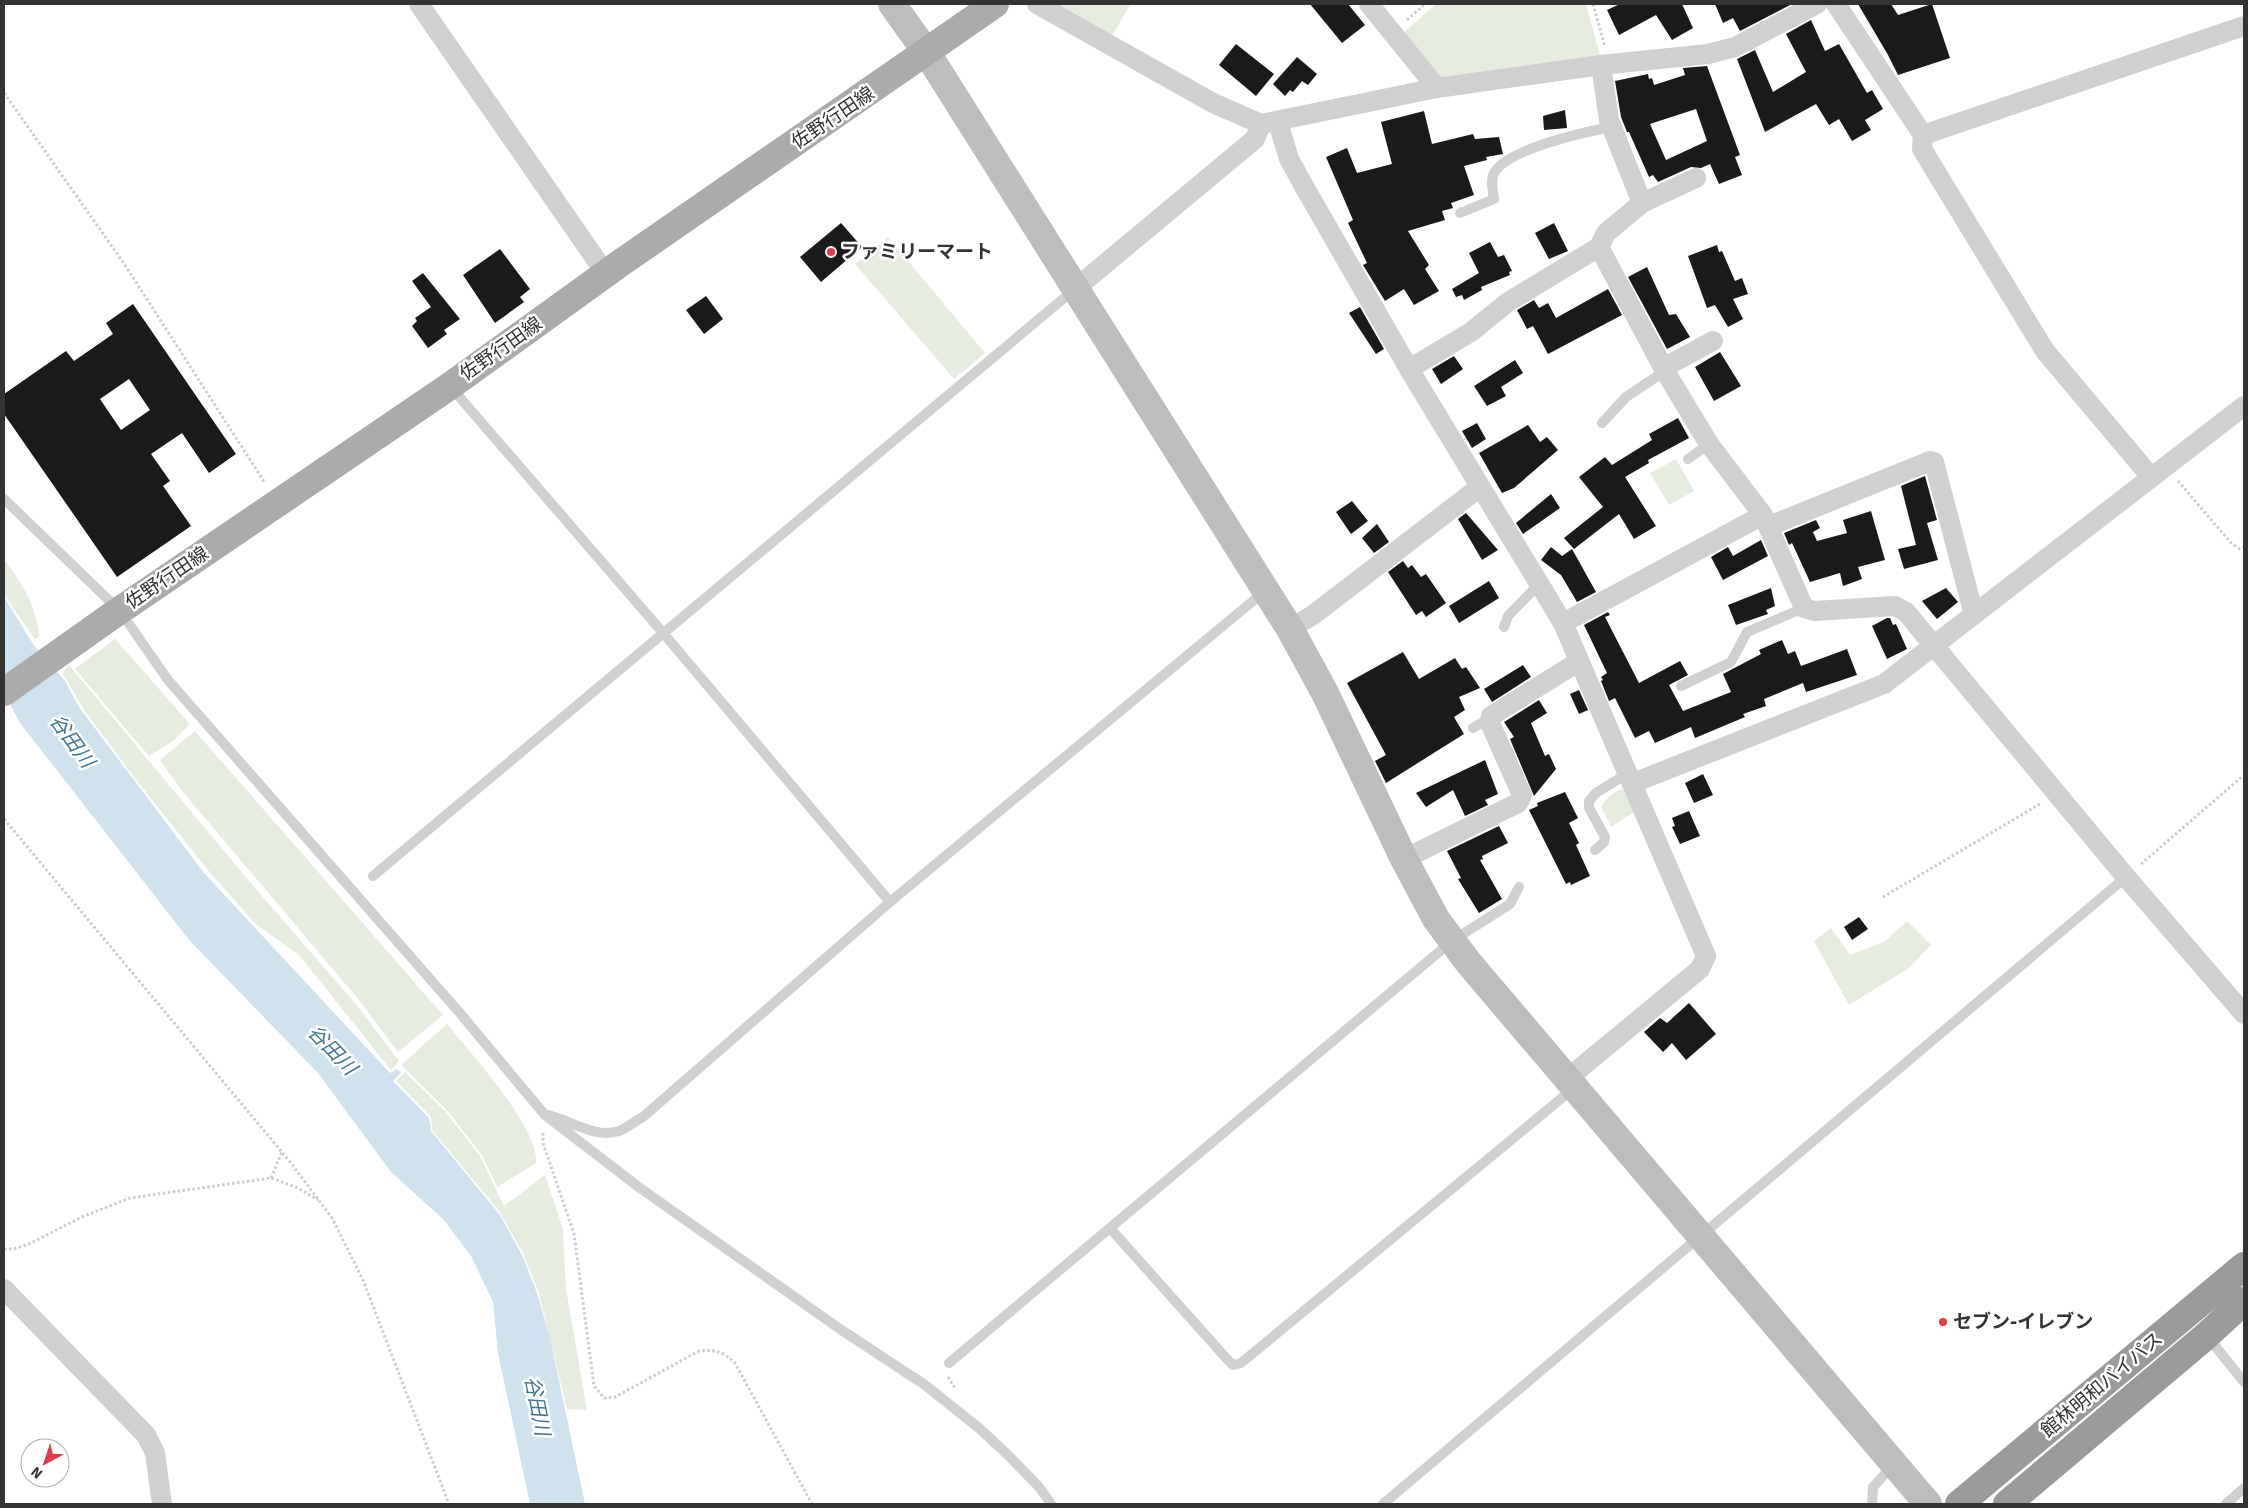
<svg xmlns="http://www.w3.org/2000/svg" width="2248" height="1508" font-family="Signika,'Noto Sans JP',sans-serif">
  <style>
    .green { fill: #e6ecdf }
    .water { fill: #cfe2ee }
    .building { fill: #1a1a1a; fill-rule: evenodd }
    .lines { fill: none; stroke-linecap: round; stroke-linejoin: round }
    .path { stroke: #cdcdcd; stroke-width: 3; stroke-dasharray: 2.5 2.5; stroke-linecap: butt }
    .lane { stroke: #d0d0d0; stroke-width: 10 }
    .street { stroke: #d0d0d0; stroke-width: 20 }
    .secondary { stroke: #bdbdbd; stroke-width: 28 }
    .primary { stroke: #ababab; stroke-width: 28 }
    .highway { stroke: #9a9a9a; stroke-width: 28 }
    .poi-dot { fill: #e63946; stroke: #fff; stroke-width: 2 }
    .labels { text-anchor: middle; dominant-baseline: central; stroke-width: 5; stroke-linejoin: round; paint-order: stroke }
    .street-label { font-size: 19px; fill: #333; stroke: #fff }
    .poi-label { font-size: 19px; font-weight: bold; fill: #333; stroke: #fff; text-anchor: start }
    .water-label { font-size: 20px; font-style: italic; fill: #3f7597; stroke: #fff }
  </style>
  <rect width="100%" height="100%" fill="#fff"/>
  <path class="green" d="M 1052,4 L 1131,4 L 1111,37 Z
    M 1436,4 L 1586,4 L 1601,59 L 1439,80 L 1402,34 Z
    M 888,237 L 985,353 L 954,379 L 855,264 Z
    M 1676,459 L 1694,491 L 1669,505 L 1650,473 Z
    M 4,559 C 21,581 38,609 39,637 L 35,639 L 4,595 Z
    M 115,639 L 190,724 L 173,741 L 149,756 L 75,669 Z
    M 68,664 L 249,881 L 354,1002 L 399,1061 L 391,1070 L 299,955 L 256,924 L 212,875 L 133,776 L 84,710 L 63,674 Z
    M 195,731 L 443,1015 L 398,1052 L 359,1000 L 182,791 L 160,760 Z
    M 1623,789 L 1634,812 L 1611,827 L 1601,807 C 1608,797 1612,792 1623,789 Z
    M 1907,921 L 1931,945 L 1909,968 L 1849,1005 L 1814,941 L 1831,928 L 1850,955 L 1885,941 Z
    M 447,1024 C 469,1051 540,1129 536,1163 L 497,1187 L 482,1155 L 446,1109 L 401,1065 Z
    M 405,1072 L 445,1111 L 480,1156 L 504,1206 L 545,1175 L 563,1229 L 566,1289 L 587,1410 L 567,1409 L 539,1293 L 523,1253 L 499,1211 L 432,1130 L 431,1117 L 396,1081 Z"/>
  <path class="water" d="M 4,597 L 33,644 L 65,681 L 79,707 L 204,873 L 390,1073 L 397,1069 L 401,1073 L 393,1081 L 429,1118 L 431,1131 L 500,1215 L 523,1257 L 537,1293 L 550,1338 L 585,1504 L 530,1504 L 498,1353 L 493,1302 L 471,1256 L 443,1219 L 391,1172 L 318,1073 L 190,941 L 20,723 L 4,693 Z"/>
  <path class="building" d="M 1310,4 L 1348,4 L 1365,25 L 1342,43 Z
    M 1620,4 L 1682,4 L 1693,28 L 1672,40 L 1656,15 L 1619,35 L 1607,10 Z
    M 1715,4 L 1792,4 L 1740,31 L 1733,18 L 1723,23 Z
    M 1858,4 L 1891,4 L 1898,15 L 1932,4 L 1950,58 L 1898,75 L 1888,55 Z
    M 1811,20 L 1825,51 L 1839,44 L 1867,93 L 1872,90 L 1883,109 L 1865,120 L 1871,130 L 1852,141 L 1839,119 L 1829,125 L 1816,104 L 1765,132 L 1737,59 L 1755,50 L 1773,92 L 1806,72 L 1786,34 Z
    M 1236,44 L 1274,74 L 1256,96 L 1219,65 Z
    M 1297,57 L 1317,74 L 1308,85 L 1302,81 L 1293,92 L 1290,90 L 1285,96 L 1273,84 Z
    M 1707,66 L 1740,155 L 1735,157 L 1742,175 L 1719,184 L 1710,164 L 1701,168 L 1691,167 L 1658,182 L 1653,175 L 1649,177 L 1629,132 L 1627,132 L 1621,117 L 1615,81 L 1648,74 L 1649,79 L 1652,78 L 1654,85 L 1685,75 L 1683,68 ZM 1696,109 L 1707,141 L 1666,160 L 1650,124 Z
    M 1565,110 L 1567,128 L 1544,130 L 1543,116 Z
    M 1424,111 L 1432,144 L 1473,134 L 1475,139 L 1499,137 L 1503,154 L 1486,157 L 1487,160 L 1464,166 L 1474,195 L 1451,203 L 1453,208 L 1442,211 L 1445,220 L 1408,231 L 1429,265 L 1425,269 L 1439,291 L 1414,305 L 1404,289 L 1385,301 L 1363,265 L 1367,263 L 1348,223 L 1353,220 L 1326,157 L 1347,148 L 1357,173 L 1392,164 L 1381,122 Z
    M 841,223 L 862,247 L 821,282 L 800,257 Z
    M 1554,223 L 1568,251 L 1549,259 L 1535,233 Z
    M 1490,242 L 1498,257 L 1504,255 L 1512,271 L 1509,272 L 1510,275 L 1481,287 L 1482,290 L 1464,300 L 1462,295 L 1456,297 L 1452,289 L 1479,273 L 1469,253 Z
    M 1717,245 L 1719,252 L 1722,251 L 1735,281 L 1742,278 L 1748,294 L 1733,299 L 1743,319 L 1728,327 L 1715,305 L 1707,308 L 1688,256 Z
    M 500,249 L 530,289 L 520,297 L 524,302 L 495,323 L 463,275 Z
    M 1647,267 L 1669,315 L 1676,314 L 1690,337 L 1667,349 L 1628,277 Z
    M 423,273 L 460,319 L 444,330 L 447,334 L 428,348 L 412,326 L 417,321 L 415,318 L 431,307 L 412,281 Z
    M 1608,289 L 1622,315 L 1548,354 L 1533,326 L 1527,329 L 1517,310 L 1534,300 L 1539,308 L 1548,303 L 1556,318 Z
    M 706,296 L 723,319 L 704,334 L 686,310 Z
    M 133,304 L 236,454 L 209,473 L 182,433 L 151,454 L 170,481 L 163,486 L 191,526 L 117,577 L 4,414 L 4,394 L 66,351 L 74,361 L 113,334 L 106,323 ZM 129,379 L 150,410 L 121,430 L 100,399 Z
    M 1360,307 L 1384,349 L 1376,354 L 1349,313 Z
    M 1720,352 L 1741,386 L 1714,401 L 1695,367 Z
    M 1454,356 L 1463,369 L 1441,384 L 1432,369 Z
    M 1515,360 L 1523,373 L 1501,387 L 1506,396 L 1487,406 L 1474,386 Z
    M 1678,418 L 1689,438 L 1648,460 L 1649,463 L 1625,477 L 1656,526 L 1634,539 L 1619,514 L 1574,549 L 1564,538 L 1603,507 L 1579,477 L 1605,457 L 1612,465 L 1652,440 L 1649,434 Z
    M 1477,423 L 1486,439 L 1472,448 L 1462,431 Z
    M 1528,425 L 1540,442 L 1547,437 L 1558,450 L 1514,488 L 1502,493 L 1479,453 Z
    M 1925,476 L 1937,520 L 1927,523 L 1938,560 L 1904,569 L 1898,549 L 1916,545 L 1901,486 Z
    M 1551,494 L 1560,508 L 1523,534 L 1516,523 Z
    M 1352,501 L 1368,521 L 1351,534 L 1336,512 Z
    M 1871,511 L 1885,560 L 1858,567 L 1862,579 L 1843,586 L 1840,573 L 1810,582 L 1792,543 L 1789,545 L 1784,533 L 1816,520 L 1820,528 L 1813,532 L 1817,541 L 1847,533 L 1843,520 Z
    M 1466,513 L 1498,550 L 1482,560 L 1458,519 Z
    M 1377,524 L 1389,542 L 1374,553 L 1362,538 Z
    M 1761,540 L 1768,556 L 1723,580 L 1711,557 L 1728,547 L 1733,556 Z
    M 1551,547 L 1562,556 L 1572,549 L 1596,592 L 1577,602 L 1561,575 L 1541,560 Z
    M 1403,561 L 1408,568 L 1412,565 L 1421,577 L 1426,574 L 1446,603 L 1426,617 L 1422,611 L 1416,615 L 1388,572 Z
    M 1489,581 L 1499,598 L 1459,623 L 1449,606 Z
    M 1771,588 L 1775,606 L 1766,610 L 1768,614 L 1736,625 L 1728,605 Z
    M 1946,588 L 1958,602 L 1937,619 L 1922,601 Z
    M 1608,612 L 1610,615 L 1605,617 L 1639,683 L 1680,661 L 1688,675 L 1669,685 L 1683,711 L 1731,692 L 1723,674 L 1761,654 L 1759,650 L 1782,640 L 1788,654 L 1795,651 L 1801,666 L 1847,649 L 1857,675 L 1806,692 L 1803,683 L 1764,699 L 1766,706 L 1743,714 L 1745,717 L 1695,738 L 1691,727 L 1655,743 L 1649,731 L 1635,738 L 1615,698 L 1609,701 L 1601,681 L 1603,680 L 1601,677 L 1607,673 L 1584,625 Z
    M 1887,618 L 1890,618 L 1893,625 L 1896,624 L 1907,649 L 1887,659 L 1872,626 Z
    M 1403,652 L 1419,679 L 1455,658 L 1462,669 L 1466,667 L 1480,688 L 1459,697 L 1465,710 L 1454,717 L 1464,734 L 1386,783 L 1375,761 L 1386,755 L 1347,683 Z
    M 1523,665 L 1531,677 L 1492,702 L 1484,689 Z
    M 1579,690 L 1588,710 L 1579,714 L 1570,694 Z
    M 1539,700 L 1547,713 L 1531,723 L 1545,756 L 1549,754 L 1556,769 L 1534,796 L 1510,739 L 1514,737 L 1504,722 Z
    M 1485,760 L 1498,794 L 1485,800 L 1488,805 L 1465,816 L 1453,790 L 1426,807 L 1416,793 Z
    M 1703,774 L 1713,795 L 1694,803 L 1685,783 Z
    M 1565,792 L 1578,818 L 1569,823 L 1579,843 L 1576,845 L 1590,876 L 1571,885 L 1570,882 L 1566,884 L 1529,810 L 1538,806 L 1537,803 Z
    M 1689,811 L 1700,836 L 1680,844 L 1672,827 L 1675,826 L 1672,818 Z
    M 1499,826 L 1508,843 L 1482,856 L 1483,859 L 1480,860 L 1502,899 L 1479,913 L 1458,879 L 1461,878 L 1447,851 Z
    M 1859,917 L 1868,929 L 1852,940 L 1844,927 Z
    M 1689,1003 L 1716,1034 L 1686,1060 L 1672,1043 L 1663,1052 L 1644,1032 L 1660,1018 L 1667,1023 Z"/>
  <g class="lines">
    <path class="path" d="M 1593,4 L 1605,47
      M 1407,20 L 1425,4
      M 4,93 L 123,262 L 265,483
      M 2178,481 L 2232,544 L 2240,549 L 2244,547
      M 4,819 L 291,1163 L 332,1218 L 363,1280 L 449,1504
      M 2141,864 L 2244,775
      M 1883,897 L 2040,804
      M 543,1133 L 543,1143 L 574,1234 L 594,1386 L 604,1398 L 615,1397 L 699,1351 C 713,1349 724,1352 735,1363 L 812,1504
      M 271,1178 L 282,1152
      M 4,1249 L 14,1249 L 29,1244 L 84,1216 L 130,1198 L 271,1178 L 298,1188 L 318,1200
      M 948,1377 L 955,1388"/>
    <path class="lane" d="M 1460,213 L 1494,199 C 1493,191 1490,180 1494,173 C 1507,149 1585,132 1611,127
      M 450,386 L 664,634 L 890,902
      M 1602,423 L 1626,397 L 1665,371
      M 1688,459 L 1709,444
      M 4,499 L 120,611 L 168,680 L 459,1012 L 545,1115 L 640,1188 L 840,1329 L 925,1385 L 979,1428 L 1008,1455 L 1040,1488 L 1051,1504
      M 1504,627 L 1508,616 L 1539,584
      M 1681,686 L 1731,662 L 1747,632 L 1804,608
      M 1473,728 L 1491,717
      M 1595,850 L 1604,842 L 1605,837 L 1589,808 L 1589,801 L 1596,793 L 1628,773
      M 373,876 L 1075,289
      M 547,1115 C 571,1120 594,1139 619,1131 C 627,1128 635,1121 643,1117 L 890,902 L 1265,591
      M 1110,1228 L 1226,1358 L 1233,1365 L 1241,1363 L 1574,1088
      M 2207,1336 L 2244,1382
      M 949,1363 L 1452,941 L 1510,904 L 1519,887
      M 1383,1504 L 2126,877
      M 1872,1504 L 1873,1487 L 1893,1465
      M 2226,1504 L 2244,1488"/>
    <path class="street" d="M 419,4 L 606,274
      M 1037,4 L 1213,103 L 1261,124 L 1437,88 L 1601,65 L 1708,54 L 1735,47 L 1817,4
      M 1369,4 L 1437,88
      M 1836,4 L 1923,135 L 1922,149 L 2045,351 L 2151,477
      M 1601,65 L 1609,120 L 1642,203 L 1606,233 L 1599,247 L 1665,371 L 1709,444 L 1763,515 L 1804,608 L 1814,611 L 1895,606 L 1906,612 L 2126,877 L 2244,1014
      M 1278,122 L 1289,159 L 1305,188 L 1409,369 L 1563,623 L 1706,956 L 1700,969 L 1567,1079
      M 1923,135 L 2244,26
      M 1642,203 L 1696,178
      M 1076,288 L 1255,139 L 1261,124
      M 1663,368 L 1713,341
      M 1409,369 L 1471,332 L 1508,302 L 1599,247
      M 1769,526 L 1930,461 L 1934,462 L 1974,615
      M 1563,623 L 1763,515
      M 1290,629 L 1313,615 L 1480,487
      M 1633,783 L 1884,684 L 2244,406
      M 1404,859 L 1518,803 L 1522,795 L 1490,723 L 1491,716 L 1578,662
      M 4,1289 L 146,1435 L 155,1453 L 162,1504"/>
    <path class="secondary" d="M 892,4 L 927,53 L 1290,629 L 1325,693 L 1404,859 L 1436,919 L 1468,962 L 1928,1504"/>
    <path class="primary" d="M 4,692 L 110,617 L 450,386 L 622,262 L 995,4"/>
    <path class="highway" d="M 1959,1504 L 2244,1266
      M 2007,1504 L 2206,1336 L 2244,1301"/>
  </g>
  <g class="poi-dot">
    <circle cx="831" cy="252" r="5"/>
    <circle cx="1943" cy="1322" r="5"/>
  </g>
  <g class="labels">
    <g class="street-label">
      <text transform="translate(833 118) rotate(-34)">佐野行田線</text>
      <text transform="translate(501 349) rotate(-35)">佐野行田線</text>
      <text transform="translate(167 578) rotate(-34)">佐野行田線</text>
      <text transform="translate(2102 1385) rotate(-40)">館林明和バイパス</text>
    </g>
    <g class="poi-label">
      <text x="841" y="252">ファミリーマート</text>
      <text x="1953" y="1322">セブン-イレブン</text>
    </g>
    <g class="water-label">
      <text transform="translate(72 741) rotate(54)">谷田川</text>
      <text transform="translate(332 1050) rotate(46)">谷田川</text>
      <text transform="translate(537 1406) rotate(79)">谷田川</text>
    </g>
  </g>
  <rect width="2248" height="1508" fill="none" stroke="#333333" stroke-width="10"/>
  <g transform="translate(45 1463) rotate(220)"><circle r="24" fill="#ffffff" stroke="#adadad"/>
  <path d="M0-4L9 19L0 12L-9 19Z" fill="#e63946"/>
  <text y="-8" font-size="14" font-weight="bold" text-anchor="middle" fill="#333333">N</text>
  </g>
</svg>
